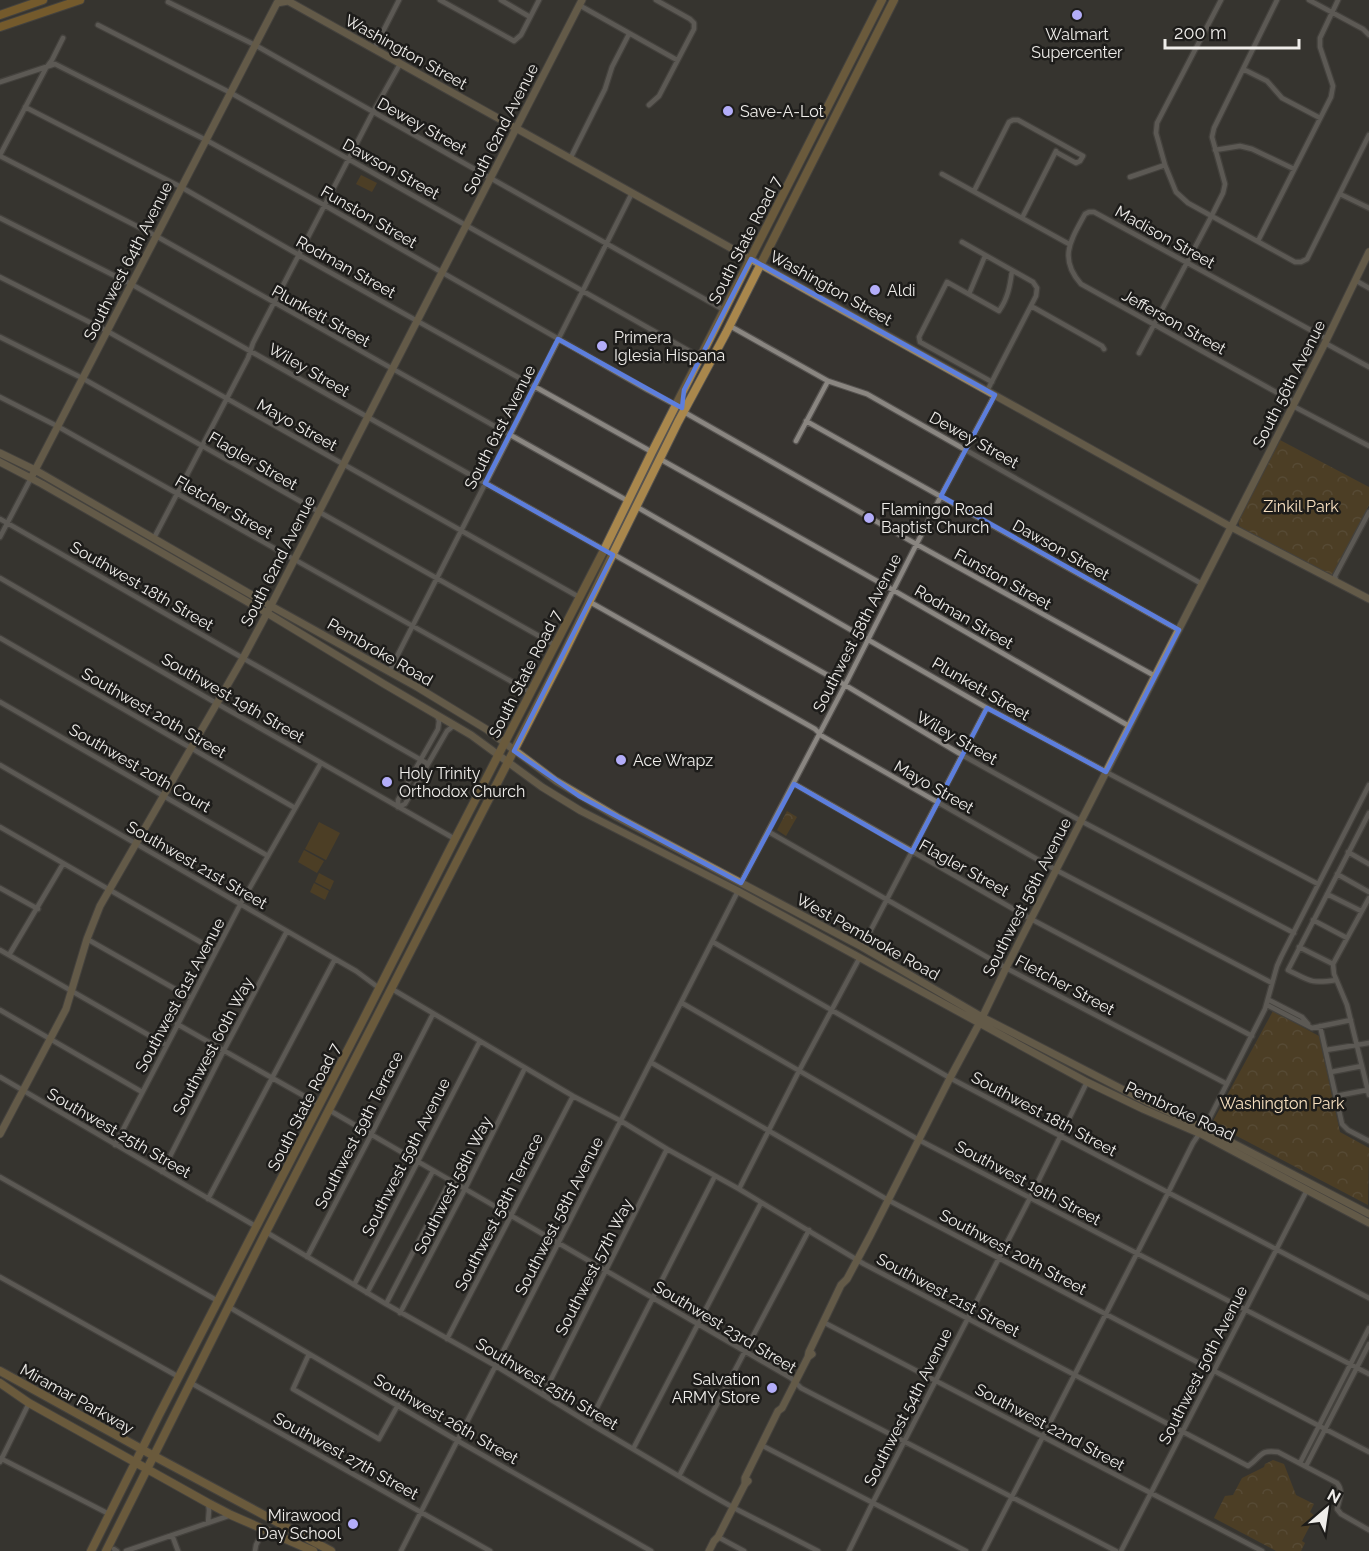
<svg xmlns="http://www.w3.org/2000/svg" width="1369" height="1551" font-family="Raleway,sans-serif">
  <style>
    .park { fill: url(#park-crowns) }
    .garden { fill: #674a1a }
    .lines { fill: none; stroke-linecap: round; stroke-linejoin: round }
    .street-casing { stroke: #55524f; stroke-width: 7 }
    .secondary-casing { stroke: #55524f; stroke-width: 9 }
    .primary-casing { stroke: #55524f; stroke-width: 10 }
    .highway-casing { stroke: #55524f; stroke-width: 10 }
    .street { stroke: #8a8681; stroke-width: 4.5 }
    .secondary { stroke: #9a8766; stroke-width: 7 }
    .primary { stroke: #a9874c; stroke-width: 8 }
    .highway { stroke: #be8828; stroke-width: 8 }
    .marked { fill: none; stroke: #5c7edd; stroke-width: 4.5; stroke-linejoin: round }
    .poi-dot { fill: #b3adf9; stroke: #1d1c1a; stroke-width: 2 }
    .labels { text-anchor: middle; dominant-baseline: central; stroke-width: 5; stroke-linejoin: round; paint-order: stroke }
    .poi-label { font-size: 16px; fill: #efedea; stroke: #1d1c1a; text-anchor: start }
    .street-label { font-size: 16px; fill: #efedea; stroke: #1d1c1a }
    .park-label { font-size: 16px; fill: #f7e0c0; stroke: #1d1c1a }
  </style>
  <defs>
    <pattern id="park-crowns" width="20" height="18" patternUnits="userSpaceOnUse" patternTransform="scale(1.5)"><rect width="20" height="18" fill="#674a1a"/><path d="M2 6a3 3 0 1 1 6 0M12 15a3 3 0 1 1 6 0" fill="none" stroke="#7d643b"/></pattern>
  </defs>
  <rect width="100%" height="100%" fill="#373430"/>
  <path class="park" d="M 1280,440 L 1369,487 L 1369,505 L 1334,573 L 1330,576 L 1240,528 L 1238,521 L 1276,443 Z
    M 787,811 L 797,817 L 786,836 L 777,830 Z
    M 1273,1011 L 1319,1036 L 1340,1132 L 1369,1148 L 1368,1205 L 1212,1123 Z
    M 1273,1460 L 1284,1464 L 1296,1495 L 1314,1504 L 1310,1512 L 1315,1516 L 1302,1541 L 1305,1543 L 1301,1551 L 1276,1551 L 1214,1518 L 1225,1496 L 1233,1495 L 1242,1478 L 1264,1467 L 1265,1464 Z"/>
  <path class="garden" d="M 361,175 L 377,183 L 372,192 L 356,184 Z
    M 319,822 L 340,833 L 326,860 L 305,849 Z
    M 304,850 L 324,861 L 317,873 L 298,862 Z
    M 319,873 L 334,881 L 330,890 L 315,882 Z
    M 314,883 L 329,891 L 325,900 L 310,892 Z"/>
  <g class="lines">
    <g class="street-casing">
      <path id="street" d="M 440,0 L 514,41 L 521,35 L 539,0
        M 501,0 L 530,17
        M 1221,0 L 1157,123 L 1156,133 L 1165,165 L 1176,192 L 1188,203 L 1295,262 L 1301,262 L 1307,259 L 1369,135
        M 1309,0 L 1363,29 L 1369,35
        M 168,2 L 255,45 L 724,310
        M 579,5 L 677,60
        M 98,25 L 231,93 L 700,357
        M 374,49 L 399,0
        M 1243,69 L 1267,81 L 1282,98 L 1320,118
        M 0,82 L 55,64 L 206,140 L 324,205 L 648,390 L 676,405
        M 649,105 L 659,96 L 694,29 L 694,23 L 690,19 L 656,0
        M 25,107 L 181,187 L 299,255 L 652,452
        M 1215,150 L 1240,146 L 1252,149 L 1294,169
        M 0,155 L 46,68 L 52,60 L 63,38
        M 0,156 L 156,236 L 628,501
        M 570,159 L 605,89 L 612,67 L 629,34
        M 942,174 L 1069,244
        M 1130,177 L 1165,165
        M 974,191 L 1009,122 L 1013,120 L 1018,120 L 1083,156 L 1080,161 L 1076,163 L 1056,152
        M 1340,194 L 1369,208
        M 0,218 L 131,284 L 604,550
        M 1022,218 L 1056,151
        M 1258,241 L 1331,97 L 1333,86 L 1320,47 L 1320,38 L 1338,0
        M 962,242 L 1033,282 L 1037,288 L 1036,296 L 987,391
        M 0,277 L 107,331 L 579,597
        M 1355,280 L 1369,288
        M 969,294 L 985,256
        M 1031,306 L 1102,346 L 1104,349
        M 730,326 L 828,381 L 867,394 L 1202,584
        M 0,337 L 82,378 L 555,645
        M 1325,343 L 1369,367
        M 1139,353 L 1211,217 L 1223,193 L 1225,184 L 1212,137 L 1214,128 L 1277,0
        M 992,382 L 920,342 L 919,337 L 947,282 L 999,311 C 1008,298 1010,286 1012,271
        M 0,397 L 57,426 L 530,692
        M 1294,402 L 1081,284 C 1058,258 1071,240 1085,214 L 1089,212 L 1094,212 L 1327,339
        M 1293,406 L 1369,446
        M 684,412 L 916,544 L 1155,676
        M 806,421 L 1179,630
        M 796,441 L 828,381
        M 660,459 L 893,590 L 1129,726
        M 637,507 L 987,708 L 1106,772 L 1318,884
        M 0,519 L 428,764
        M 0,537 L 31,478
        M 154,538 L 248,358 L 253,343 L 373,112 L 400,64
        M 613,554 L 845,685 L 962,755 L 1081,821 L 1294,933
        M 0,578 L 216,703 L 455,839
        M 1336,581 L 1335,576 L 1369,512
        M 590,602 L 815,729 L 822,736 L 1056,870 L 1272,983
        M 0,638 L 295,808
        M 389,672 L 510,435 L 632,193
        M 0,702 L 268,856
        M 0,765 L 356,971 L 379,988
        M 794,784 L 1031,919 L 1252,1036
        M 398,807 L 398,800 L 438,729 L 439,721 L 437,715
        M 398,807 L 405,804 L 447,731 L 452,727 L 456,726
        M 0,827 L 216,951
        M 769,832 L 1006,968 L 1227,1084
        M 1348,852 L 1369,864
        M 1337,874 L 1369,892
        M 741,883 L 845,685 L 941,496 L 995,395
        M 0,888 L 38,909
        M 1327,894 L 1361,911
        M 1369,898 L 1333,964 L 1334,974 L 1347,1005 L 1369,1095
        M 1313,920 L 1347,938
        M 87,939 L 191,998
        M 713,942 L 950,1078 L 1369,1298
        M 862,947 L 987,708
        M 1299,947 L 1333,964
        M 0,950 L 166,1045
        M 9,955 L 63,864
        M 1336,980 C 1311,984 1310,981 1288,970 L 1369,813
        M 392,989 L 573,1096 L 621,1121 L 667,1149 L 739,1189 L 864,1264 L 1248,1466 C 1262,1457 1259,1449 1278,1452 L 1337,1483 C 1344,1491 1339,1500 1337,1509 L 1341,1514 L 1369,1530
        M 1269,1000 L 1302,1017 L 1308,1024
        M 682,1003 L 919,1140 L 1369,1374
        M 1267,1005 L 1312,1028 L 1351,1020
        M 0,1010 L 142,1092
        M 177,1024 L 320,1105
        M 1320,1026 L 1342,1124 L 1348,1130 L 1369,1141
        M 1326,1050 L 1369,1043
        M 652,1063 L 888,1200 L 1369,1452
        M 1331,1072 L 1362,1066
        M 0,1077 L 257,1227
        M 1336,1096 L 1367,1090
        M 329,1110 L 791,1378 L 801,1388 L 1116,1551
        M 115,1145 L 240,905 L 321,763
        M 162,1172 L 224,1050 L 287,931
        M 0,1177 L 218,1301
        M 739,1189 L 799,1071 L 860,957
        M 208,1199 L 335,959
        M 266,1232 L 386,1304 L 496,1366 L 589,1423 L 704,1491 L 734,1508 L 818,1551
        M 307,1257 L 371,1135 L 433,1014
        M 0,1277 L 179,1377
        M 354,1285 L 480,1041
        M 367,1293 L 433,1171
        M 386,1304 L 450,1181
        M 229,1307 L 458,1441 L 651,1551
        M 400,1313 L 465,1189 L 525,1068
        M 827,1324 L 1262,1551
        M 447,1339 L 573,1096
        M 309,1354 L 293,1389 L 379,1439 L 398,1405
        M 191,1383 L 490,1551
        M 543,1395 L 667,1149
        M 589,1423 L 715,1176
        M 765,1447 L 966,1551
        M 633,1449 L 761,1203
        M 0,1458 L 109,1514
        M 0,1462 L 29,1403
        M 1300,1463 L 1369,1328
        M 1306,1466 L 1369,1344
        M 679,1476 L 809,1230
        M 208,1523 L 209,1510 L 208,1503
        M 172,1535 L 178,1551
        M 718,1537 L 744,1551
        M 114,1549 L 117,1551
        M 126,1551 L 231,1515
        M 255,1551 L 256,1545 L 264,1529
        M 401,1551 L 738,891
        M 849,1551 L 873,1502 L 1030,1198 L 1087,1082
        M 984,1551 L 1168,1193 L 1193,1143 L 1208,1121 L 1265,1009 L 1277,966 L 1281,957 L 1369,785
        M 1121,1551 L 1307,1190"/>
    </g>
    <g class="secondary-casing">
      <path id="secondary" d="M 0,453 L 35,470 L 271,606 L 417,687 L 486,729 L 556,781 L 617,817 L 862,947 L 982,1017 L 1147,1102 L 1204,1128 L 1369,1214
        M 0,462 L 42,484 L 267,613 L 384,684 L 471,735 L 542,787 L 581,811 L 738,891 L 1087,1082 L 1143,1109 L 1201,1134 L 1369,1223
        M 31,478 L 277,3 L 288,1 L 1231,527 L 1369,599
        M 0,1134 L 66,1009 L 87,939 L 100,906 L 243,658 L 267,613 L 582,0
        M 808,1357 L 809,1352 L 841,1285 L 847,1279 L 870,1236 L 950,1078 L 979,1024 L 1006,968 L 1325,343 L 1369,252
        M 745,1484 L 745,1478 L 778,1411 L 782,1408 L 808,1357 L 812,1354
        M 709,1551 L 714,1541 L 718,1537 L 745,1484 L 748,1481"/>
    </g>
    <g class="primary-casing">
      <path id="primary" d="M 0,1371 L 154,1456 L 331,1551
        M 0,1383 L 29,1403 L 208,1503 L 231,1515 L 313,1551
        M 91,1551 L 159,1415 L 361,1024 L 455,839 L 604,550 L 652,452 L 882,0
        M 106,1551 L 266,1232 L 561,659 L 678,422 L 726,333 L 894,0"/>
    </g>
    <g class="highway-casing">
      <path id="highway" d="M 0,15 L 43,0
        M 0,27 L 80,0"/>
    </g>
    <use href="#street" class="street"/>
    <use href="#secondary" class="secondary"/>
    <use href="#primary" class="primary"/>
    <use href="#highway" class="highway"/>
  </g>
  <path d="M0 0H1369V1551H0ZM 751,259 L 995,395 L 941,496 L 1179,630 L 1106,772 L 987,708 L 912,852 L 794,784 L 741,883 L 579,796 L 514,751 L 613,555 L 485,483 L 558,339 L 682,408 L 684,390 Z" fill="#373430" fill-opacity=".55" fill-rule="evenodd"/>
  <path class="marked" d="M 751,259 L 995,395 L 941,496 L 1179,630 L 1106,772 L 987,708 L 912,852 L 794,784 L 741,883 L 579,796 L 514,751 L 613,555 L 485,483 L 558,339 L 682,408 L 684,390 Z"/>
  <g class="poi-dot">
    <circle cx="1077" cy="15" r="6"/>
    <circle cx="728" cy="111" r="6"/>
    <circle cx="875" cy="290" r="6"/>
    <circle cx="602" cy="346" r="6"/>
    <circle cx="869" cy="518" r="6"/>
    <circle cx="621" cy="760" r="6"/>
    <circle cx="387" cy="782" r="6"/>
    <circle cx="772" cy="1388" r="6"/>
    <circle cx="353" cy="1524" r="6"/>
  </g>
  <g class="labels">
    <g class="poi-label">
      <text x="1077" y="34" text-anchor="middle">Walmart<tspan x="1077" dy="18">Supercenter</tspan></text>
      <text x="740" y="111">Save-A-Lot</text>
      <text x="887" y="290">Aldi</text>
      <text x="614" y="337">Primera<tspan x="614" dy="18">Iglesia Hispana</tspan></text>
      <text x="881" y="509">Flamingo Road<tspan x="881" dy="18">Baptist Church</tspan></text>
      <text x="633" y="760">Ace Wrapz</text>
      <text x="399" y="773">Holy Trinity<tspan x="399" dy="18">Orthodox Church</tspan></text>
      <text x="760" y="1379" text-anchor="end">Salvation<tspan x="760" dy="18">ARMY Store</tspan></text>
      <text x="341" y="1515" text-anchor="end">Mirawood<tspan x="341" dy="18">Day School</tspan></text>
    </g>
    <g class="street-label">
      <text transform="translate(406 52) rotate(29)">Washington Street</text>
      <text transform="translate(422 126) rotate(29)">Dewey Street</text>
      <text transform="translate(501 129) rotate(-63)">South 62nd Avenue</text>
      <text transform="translate(391 169) rotate(29)">Dawson Street</text>
      <text transform="translate(369 217) rotate(30)">Funston Street</text>
      <text transform="translate(1165 237) rotate(29)">Madison Street</text>
      <text transform="translate(745 240) rotate(-63)">South State Road 7</text>
      <text transform="translate(128 261) rotate(-63)">Southwest 64th Avenue</text>
      <text transform="translate(346 267) rotate(29)">Rodman Street</text>
      <text transform="translate(831 288) rotate(29)">Washington Street</text>
      <text transform="translate(321 316) rotate(29)">Plunkett Street</text>
      <text transform="translate(1174 322) rotate(29)">Jefferson Street</text>
      <text transform="translate(309 370) rotate(30)">Wiley Street</text>
      <text transform="translate(1289 384) rotate(-63)">South 56th Avenue</text>
      <text transform="translate(297 425) rotate(29)">Mayo Street</text>
      <text transform="translate(500 427) rotate(-63)">South 61st Avenue</text>
      <text transform="translate(974 440) rotate(29)">Dewey Street</text>
      <text transform="translate(253 461) rotate(30)">Flagler Street</text>
      <text transform="translate(224 507) rotate(30)">Fletcher Street</text>
      <text transform="translate(1061 550) rotate(29)">Dawson Street</text>
      <text transform="translate(278 561) rotate(-63)">South 62nd Avenue</text>
      <text transform="translate(1003 579) rotate(29)">Funston Street</text>
      <text transform="translate(142 586) rotate(30)">Southwest 18th Street</text>
      <text transform="translate(964 617) rotate(30)">Rodman Street</text>
      <text transform="translate(857 633) rotate(-63)">Southwest 58th Avenue</text>
      <text transform="translate(380 652) rotate(30)">Pembroke Road</text>
      <text transform="translate(525 674) rotate(-63)">South State Road 7</text>
      <text transform="translate(981 689) rotate(30)">Plunkett Street</text>
      <text transform="translate(233 698) rotate(30)">Southwest 19th Street</text>
      <text transform="translate(154 713) rotate(30)">Southwest 20th Street</text>
      <text transform="translate(957 738) rotate(30)">Wiley Street</text>
      <text transform="translate(140 768) rotate(30)">Southwest 20th Court</text>
      <text transform="translate(934 787) rotate(30)">Mayo Street</text>
      <text transform="translate(197 865) rotate(30)">Southwest 21st Street</text>
      <text transform="translate(964 868) rotate(29)">Flagler Street</text>
      <text transform="translate(1027 897) rotate(-63)">Southwest 56th Avenue</text>
      <text transform="translate(868 937) rotate(29)">West Pembroke Road</text>
      <text transform="translate(1065 985) rotate(28)">Fletcher Street</text>
      <text transform="translate(180 995) rotate(-62)">Southwest 61st Avenue</text>
      <text transform="translate(213 1046) rotate(-62)">Southwest 60th Way</text>
      <text transform="translate(304 1107) rotate(-63)">South State Road 7</text>
      <text transform="translate(1180 1111) rotate(25)">Pembroke Road</text>
      <text transform="translate(1044 1114) rotate(28)">Southwest 18th Street</text>
      <text transform="translate(359 1130) rotate(-63)">Southwest 59th Terrace</text>
      <text transform="translate(119 1133) rotate(30)">Southwest 25th Street</text>
      <text transform="translate(406 1157) rotate(-63)">Southwest 59th Avenue</text>
      <text transform="translate(1028 1183) rotate(28)">Southwest 19th Street</text>
      <text transform="translate(453 1185) rotate(-63)">Southwest 58th Way</text>
      <text transform="translate(499 1212) rotate(-63)">Southwest 58th Terrace</text>
      <text transform="translate(559 1216) rotate(-63)">Southwest 58th Avenue</text>
      <text transform="translate(1013 1252) rotate(28)">Southwest 20th Street</text>
      <text transform="translate(594 1267) rotate(-63)">Southwest 57th Way</text>
      <text transform="translate(948 1295) rotate(28)">Southwest 21st Street</text>
      <text transform="translate(725 1327) rotate(31)">Southwest 23rd Street</text>
      <text transform="translate(1203 1365) rotate(-63)">Southwest 50th Avenue</text>
      <text transform="translate(547 1384) rotate(31)">Southwest 25th Street</text>
      <text transform="translate(77 1399) rotate(29)">Miramar Parkway</text>
      <text transform="translate(908 1407) rotate(-63)">Southwest 54th Avenue</text>
      <text transform="translate(446 1419) rotate(30)">Southwest 26th Street</text>
      <text transform="translate(1050 1427) rotate(28)">Southwest 22nd Street</text>
      <text transform="translate(346 1456) rotate(29)">Southwest 27th Street</text>
    </g>
    <g class="park-label">
      <text x="1301" y="506">Zinkil Park</text>
      <text x="1282" y="1103">Washington Park</text>
    </g>
  </g>
  <g transform="translate(1327 1509) rotate(29)" stroke="#1d1c1a" stroke-width="4.5" paint-order="stroke">
  <path d="M0-4.5L10 22L0 15L-10 22Z" fill="#efedea"/>
  <text y="-9" font-size="16" font-weight="bold" text-anchor="middle" fill="#efedea">N</text>
  </g>
  <path d="M1165 39v9h134v-9" fill="none" stroke="#efedea" stroke-width="3"/>
  <text x="1174" y="39" font-size="18" fill="#efedea" stroke="#1d1c1a" stroke-width="4.5" paint-order="stroke">200 m</text>
</svg>
